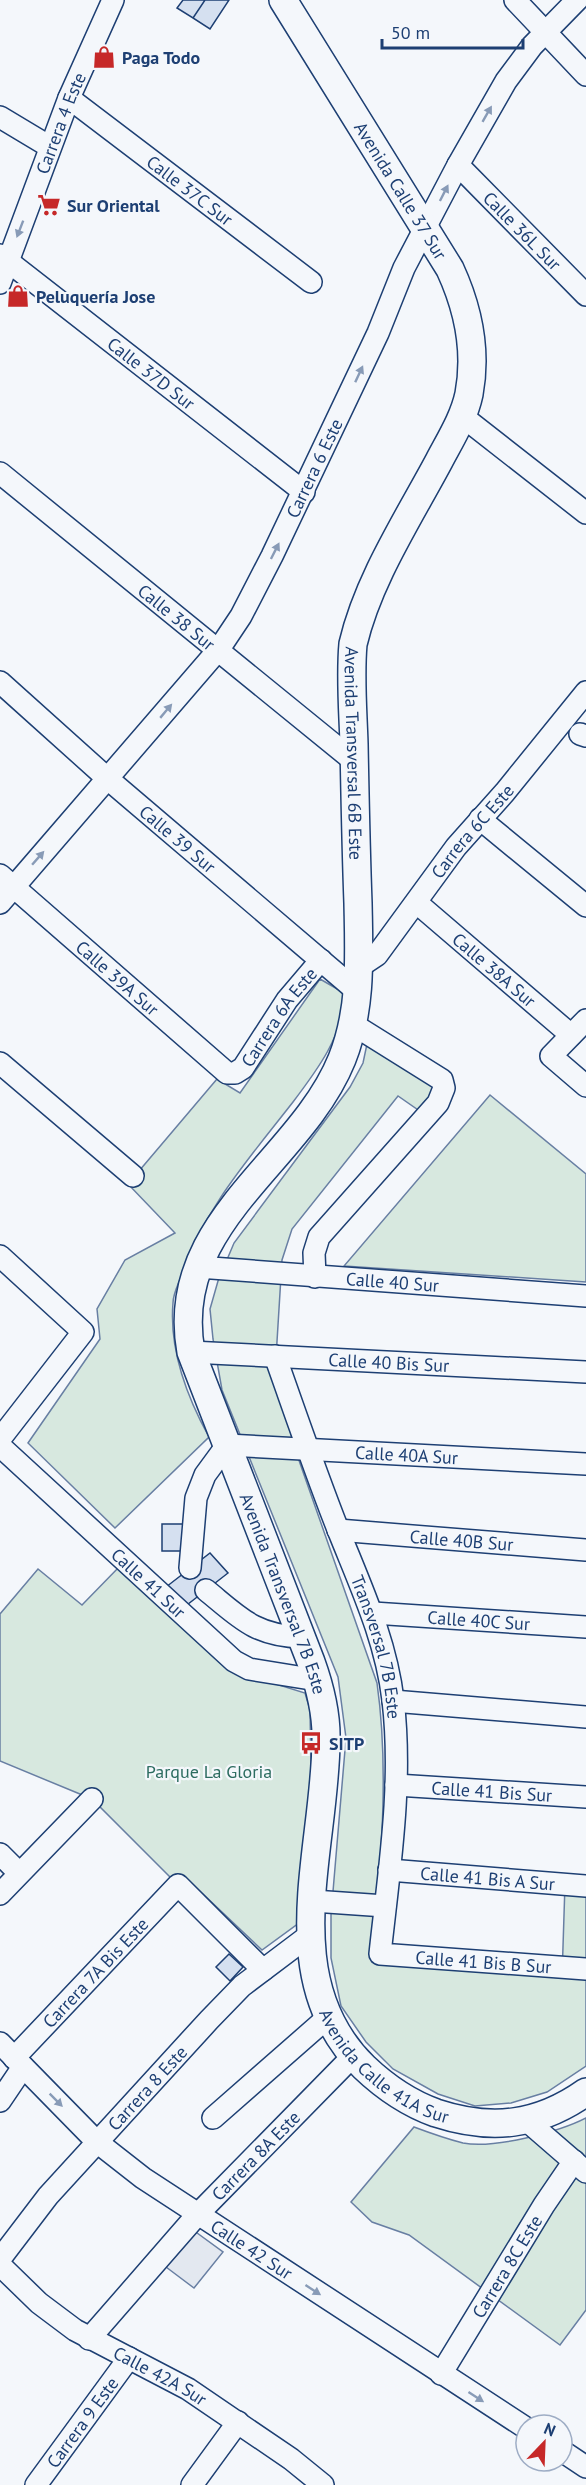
<svg xmlns="http://www.w3.org/2000/svg" width="586" height="2485" font-family="'PT Sans',sans-serif">
  <style>
    .green { fill: #d7e8df; stroke: #687fa3; stroke-width: 1.5 }
    .parking { fill: #e3e8f0; stroke: #687fa3; stroke-width: 1.5 }
    .building { fill: #d5e0f0; stroke: #1d3f73; stroke-width: 1.5 }
    .lines { fill: none; stroke-linecap: round; stroke-linejoin: round }
    .minor-casing { stroke: #1d3f73; stroke-width: 24 }
    .major-casing { stroke: #1d3f73; stroke-width: 30 }
    .minor { stroke: #f4f7fb; stroke-width: 21 }
    .major { stroke: #f4f7fb; stroke-width: 27 }
    .oneway { fill: #889bb7 }
    .labels { text-anchor: middle; dominant-baseline: central; stroke-width: 4.5; stroke-linejoin: round; paint-order: stroke }
    .poi-label { font-size: 18px; font-weight: bold; fill: #1d3f73; stroke: #f4f7fb; text-anchor: start }
    .street-label { font-size: 18px; fill: #1d3f73; stroke: #f4f7fb }
    .park-label { font-size: 18px; fill: #2c6c60; stroke: #f4f7fb }
  </style>
  <rect width="100%" height="100%" fill="#f4f7fb"/>
  <path class="green" d="M 320,979 L 346,994 C 342,1037 318,1069 293,1102 C 251,1156 202,1211 181,1277 C 178,1285 173,1294 173,1303 C 169,1350 187,1397 209,1437 L 115,1528 L 28,1443 L 100,1339 L 97,1309 L 125,1260 L 175,1233 L 128,1184 L 217,1079 L 240,1093 Z
    M 367,1044 L 443,1091 L 424,1114 L 398,1096 L 292,1229 L 282,1260 L 275,1374 L 295,1449 L 377,1683 C 390,1775 380,1869 372,1962 L 562,1978 L 565,1884 L 586,1877 L 586,2066 L 547,2092 L 511,2103 L 475,2106 L 438,2094 L 393,2069 L 366,2042 L 341,2006 L 331,1958 L 331,1915 L 346,1738 L 338,1677 L 222,1390 L 213,1339 L 210,1309 L 218,1281 L 234,1243 L 350,1087 L 363,1063 Z
    M 490,1095 L 586,1174 L 586,1282 L 344,1266 Z
    M 120,1566 L 240,1673 L 305,1693 L 310,1710 L 311,1769 L 303,1920 L 262,1950 L 186,1878 L 178,1885 L 92,1799 L 0,1761 L 0,1614 L 38,1569 L 82,1605 Z
    M 586,2118 L 586,2310 L 560,2345 L 409,2235 L 372,2222 L 351,2202 L 414,2127 C 430,2133 447,2139 463,2143 C 494,2149 559,2132 586,2118 Z"/>
  <path class="parking" d="M 193,2230 L 223,2252 L 194,2288 L 162,2264 Z"/>
  <path class="building" d="M 183,0 L 205,0 L 193,18 L 177,8 Z
    M 205,0 L 229,0 L 210,29 L 193,18 Z
    M 162,1524 L 184,1524 L 184,1551 L 162,1551 Z
    M 210,1553 L 228,1573 L 183,1608 L 166,1587 Z
    M 229,1954 L 243,1967 L 230,1981 L 216,1967 Z"/>
  <g class="lines">
    <g class="minor-casing">
      <g id="minor">
        <path d="M 515,0 L 586,75"/>
        <path id="s1" d="M 69,98 L 311,282"/>
        <path d="M 0,117 L 50,147"/>
        <path id="s2" d="M 458,165 L 586,295"/>
        <path id="s3" d="M 0,255 L 304,492"/>
        <path id="s4" d="M 0,283 L 69,98 L 113,0"/>
        <path d="M 462,416 L 586,513"/>
        <path id="s5" d="M 0,473 L 354,761"/>
        <path id="s6" d="M 0,682 L 108,779 L 358,992"/>
        <path d="M 580,734 L 586,736"/>
        <path d="M 480,819 L 586,906"/>
        <path id="s7" d="M 0,875 L 227,1073 L 235,1073 L 243,1068 L 287,1000 L 321,960"/>
        <path id="s8" d="M 0,903 L 219,649 L 241,616 L 272,556 L 378,333 L 404,268 L 458,165 L 506,81 L 532,46 L 577,0"/>
        <path id="s9" d="M 417,903 L 571,1035"/>
        <path id="s10" d="M 359,967 L 377,955 L 456,847 L 505,792 L 586,692"/>
        <path d="M 586,1020 L 551,1056 L 586,1086"/>
        <path d="M 0,1063 L 133,1176"/>
        <path d="M 0,1256 L 83,1332 L 0,1439"/>
        <path id="s11" d="M 198,1267 L 586,1296"/>
        <path d="M 315,1277 L 314,1253 L 319,1237 L 438,1103 L 444,1088 L 442,1080 L 354,1025"/>
        <path id="s12" d="M 191,1352 L 586,1372"/>
        <path id="s13" d="M 275,1356 C 296,1415 316,1474 339,1532 C 361,1587 386,1640 393,1700 C 403,1784 389,1870 380,1954 L 586,1969"/>
        <path id="s14" d="M 0,1446 L 234,1661 L 249,1669 L 317,1680"/>
        <path id="s15" d="M 338,1530 L 586,1550"/>
        <path id="s16" d="M 190,1568 L 196,1498 L 205,1475 L 227,1445 L 586,1464"/>
        <path d="M 206,1590 C 239,1617 255,1636 301,1637"/>
        <path id="s17" d="M 373,1613 L 586,1627"/>
        <path d="M 393,1701 L 586,1717"/>
        <path id="s18" d="M 396,1785 L 586,1797"/>
        <path d="M 0,1854 L 19,1873"/>
        <path id="s19" d="M 389,1870 L 586,1886"/>
        <path d="M 0,1894 L 92,1799"/>
        <path d="M 313,1901 L 385,1906"/>
        <path id="s20" d="M 0,2043 L 97,2142 L 143,2178 L 526,2428"/>
        <path id="s21" d="M 14,2058 L 178,1885 L 263,1970"/>
        <path d="M 0,2101 L 23,2067"/>
        <path d="M 213,2118 L 327,2018"/>
        <path d="M 526,2120 L 586,2172"/>
        <path id="s22" d="M 0,2259 L 48,2196 L 209,2020 L 242,1986 L 311,1934"/>
        <path id="s23" d="M 0,2265 L 39,2303 L 75,2330 L 188,2389 L 291,2459 L 323,2485"/>
        <path id="s24" d="M 89,2339 L 197,2215 L 353,2056"/>
        <path id="s25" d="M 441,2374 L 544,2205 L 574,2161"/>
        <path d="M 562,2451 L 586,2467"/>
        <path id="s26" d="M 36,2485 L 129,2358"/>
        <path d="M 192,2485 L 238,2422"/>
      </g>
    </g>
    <g class="major-casing">
      <g id="major">
        <path id="s27" d="M 283,0 L 450,269 C 468,308 477,351 469,394 C 464,418 450,440 439,461 C 408,519 368,580 353,644 C 350,677 353,711 354,744 C 355,797 356,850 358,903 C 359,956 362,1009 342,1059 C 300,1163 167,1222 191,1352 L 311,1662 C 320,1687 327,1714 326,1742 C 325,1851 274,1979 364,2067 C 385,2087 408,2103 436,2113 C 491,2131 538,2126 586,2092"/>
      </g>
    </g>
    <use href="#minor" class="minor"/>
    <use href="#major" class="major"/>
  </g>
  <defs><path id="oneway-solid" d="M-6-.8H1V-3.2L6.5 0L1 3.2V.8H-6Z" transform="scale(1.5)"/></defs>
  <g class="oneway">
    <use href="#oneway-solid" transform="translate(487 114) rotate(-60)"/>
    <use href="#oneway-solid" transform="translate(444 193) rotate(-63)"/>
    <use href="#oneway-solid" transform="translate(20 229) rotate(111)"/>
    <use href="#oneway-solid" transform="translate(359 374) rotate(-65)"/>
    <use href="#oneway-solid" transform="translate(275 551) rotate(-63)"/>
    <use href="#oneway-solid" transform="translate(166 711) rotate(-50)"/>
    <use href="#oneway-solid" transform="translate(38 858) rotate(-49)"/>
    <use href="#oneway-solid" transform="translate(56 2100) rotate(45)"/>
    <use href="#oneway-solid" transform="translate(313 2290) rotate(33)"/>
    <use href="#oneway-solid" transform="translate(476 2397) rotate(33)"/>
  </g>
  <defs>
    <g id="shop-bare" transform="scale(1.8)"><path d="M-5-2.5h2.3a2.7 3.5 0 0 1 5.4 0H5L5.5 6h-11ZM-1.5-2.5h3a1.5 2.3 0 0 0-3 0Z" fill="#c62828" stroke="#f4f7fb" stroke-width="2.5" paint-order="stroke"/></g>
    <g id="supermarket-bare" transform="scale(1.8)"><path d="M-6-5.5h2.5l.6 2H6L4.5 2H-2.5L-4.4-4H-6ZM-1.5 3.2a1.3 1.3 0 1 0 .1 0ZM3 3.2a1.3 1.3 0 1 0 .1 0Z" fill="#c62828" stroke="#f4f7fb" stroke-width="2.5" paint-order="stroke"/></g>
    <g id="bus-bare" transform="scale(1.8)"><path d="M-5-6H5V4H4V6H2V4H-2V6H-4V4H-5ZM-3.5-4V0h7V-4ZM-3.5 1.2v1.5H-2V1.2ZM2 1.2v1.5H3.5V1.2Z" fill="#c62828" stroke="#f4f7fb" stroke-width="2.5" paint-order="stroke"/></g>
  </defs>
  <g fill-rule="evenodd">
    <use href="#shop-bare" x="104" y="57"/>
    <use href="#supermarket-bare" x="49" y="205"/>
    <use href="#shop-bare" x="18" y="296"/>
    <use href="#bus-bare" x="311" y="1743"/>
  </g>
  <g class="labels">
    <g class="poi-label">
      <text x="122" y="57">Paga Todo</text>
      <text x="67" y="205">Sur Oriental</text>
      <text x="36" y="296">Peluquería Jose</text>
      <text x="329" y="1743">SITP</text>
    </g>
    <g class="street-label">
      <text stroke="none"><textPath href="#s4" startOffset="171">Carrera 4 Este</textPath></text>
      <text stroke="none"><textPath href="#s1" startOffset="152">Calle 37C Sur</textPath></text>
      <text stroke="none"><textPath href="#s27" startOffset="224">Avenida Calle 37 Sur</textPath></text>
      <text stroke="none"><textPath href="#s2" startOffset="92">Calle 36L Sur</textPath></text>
      <text stroke="none"><textPath href="#s3" startOffset="192">Calle 37D Sur</textPath></text>
      <text stroke="none"><textPath href="#s8" startOffset="540">Carrera 6 Este</textPath></text>
      <text stroke="none"><textPath href="#s5" startOffset="228">Calle 38 Sur</textPath></text>
      <text stroke="none"><textPath href="#s27" startOffset="831">Avenida Transversal 6B Este</textPath></text>
      <text stroke="none"><textPath href="#s10" startOffset="178">Carrera 6C Este</textPath></text>
      <text stroke="none"><textPath href="#s6" startOffset="237">Calle 39 Sur</textPath></text>
      <text stroke="none"><textPath href="#s9" startOffset="102">Calle 38A Sur</textPath></text>
      <text stroke="none"><textPath href="#s7" startOffset="156">Calle 39A Sur</textPath></text>
      <text stroke="none"><textPath href="#s7" startOffset="381">Carrera 6A Este</textPath></text>
      <text stroke="none"><textPath href="#s11" startOffset="195">Calle 40 Sur</textPath></text>
      <text stroke="none"><textPath href="#s12" startOffset="198">Calle 40 Bis Sur</textPath></text>
      <text stroke="none"><textPath href="#s16" startOffset="312">Calle 40A Sur</textPath></text>
      <text stroke="none"><textPath href="#s15" startOffset="124">Calle 40B Sur</textPath></text>
      <text stroke="none"><textPath href="#s14" startOffset="202">Calle 41 Sur</textPath></text>
      <text stroke="none"><textPath href="#s27" startOffset="1738">Avenida Transversal 7B Este</textPath></text>
      <text stroke="none"><textPath href="#s17" startOffset="106">Calle 40C Sur</textPath></text>
      <text stroke="none"><textPath href="#s13" startOffset="309">Transversal 7B Este</textPath></text>
      <text stroke="none"><textPath href="#s18" startOffset="96">Calle 41 Bis Sur</textPath></text>
      <text stroke="none"><textPath href="#s19" startOffset="99">Calle 41 Bis A Sur</textPath></text>
      <text stroke="none"><textPath href="#s13" startOffset="723">Calle 41 Bis B Sur</textPath></text>
      <text stroke="none"><textPath href="#s21" startOffset="118">Carrera 7A Bis Este</textPath></text>
      <text stroke="none"><textPath href="#s27" startOffset="2248">Avenida Calle 41A Sur</textPath></text>
      <text stroke="none"><textPath href="#s22" startOffset="226">Carrera 8 Este</textPath></text>
      <text stroke="none"><textPath href="#s24" startOffset="248">Carrera 8A Este</textPath></text>
      <text stroke="none"><textPath href="#s20" startOffset="327">Calle 42 Sur</textPath></text>
      <text stroke="none"><textPath href="#s25" startOffset="126">Carrera 8C Este</textPath></text>
      <text stroke="none"><textPath href="#s23" startOffset="196">Calle 42A Sur</textPath></text>
      <text stroke="none"><textPath href="#s26" startOffset="78">Carrera 9 Este</textPath></text>
    </g>
    <g class="park-label">
      <text x="209" y="1771">Parque La Gloria</text>
    </g>
  </g>
  <g transform="translate(544 2443) rotate(23)"><circle r="28" fill="#f4f7fb" stroke="#9eadc5" stroke-width="1.5"/>
  <path d="M0-4.5L10 22L0 15L-10 22Z" fill="#c62828"/>
  <text y="-9" font-size="16" font-weight="bold" text-anchor="middle" fill="#1d3f73">N</text>
  </g>
  <path d="M382 39v9h141v-9" fill="none" stroke="#1d3f73" stroke-width="3"/>
  <text x="391" y="39" font-size="18" fill="#1d3f73" stroke="#f4f7fb" stroke-width="4.5" paint-order="stroke">50 m</text>
</svg>
